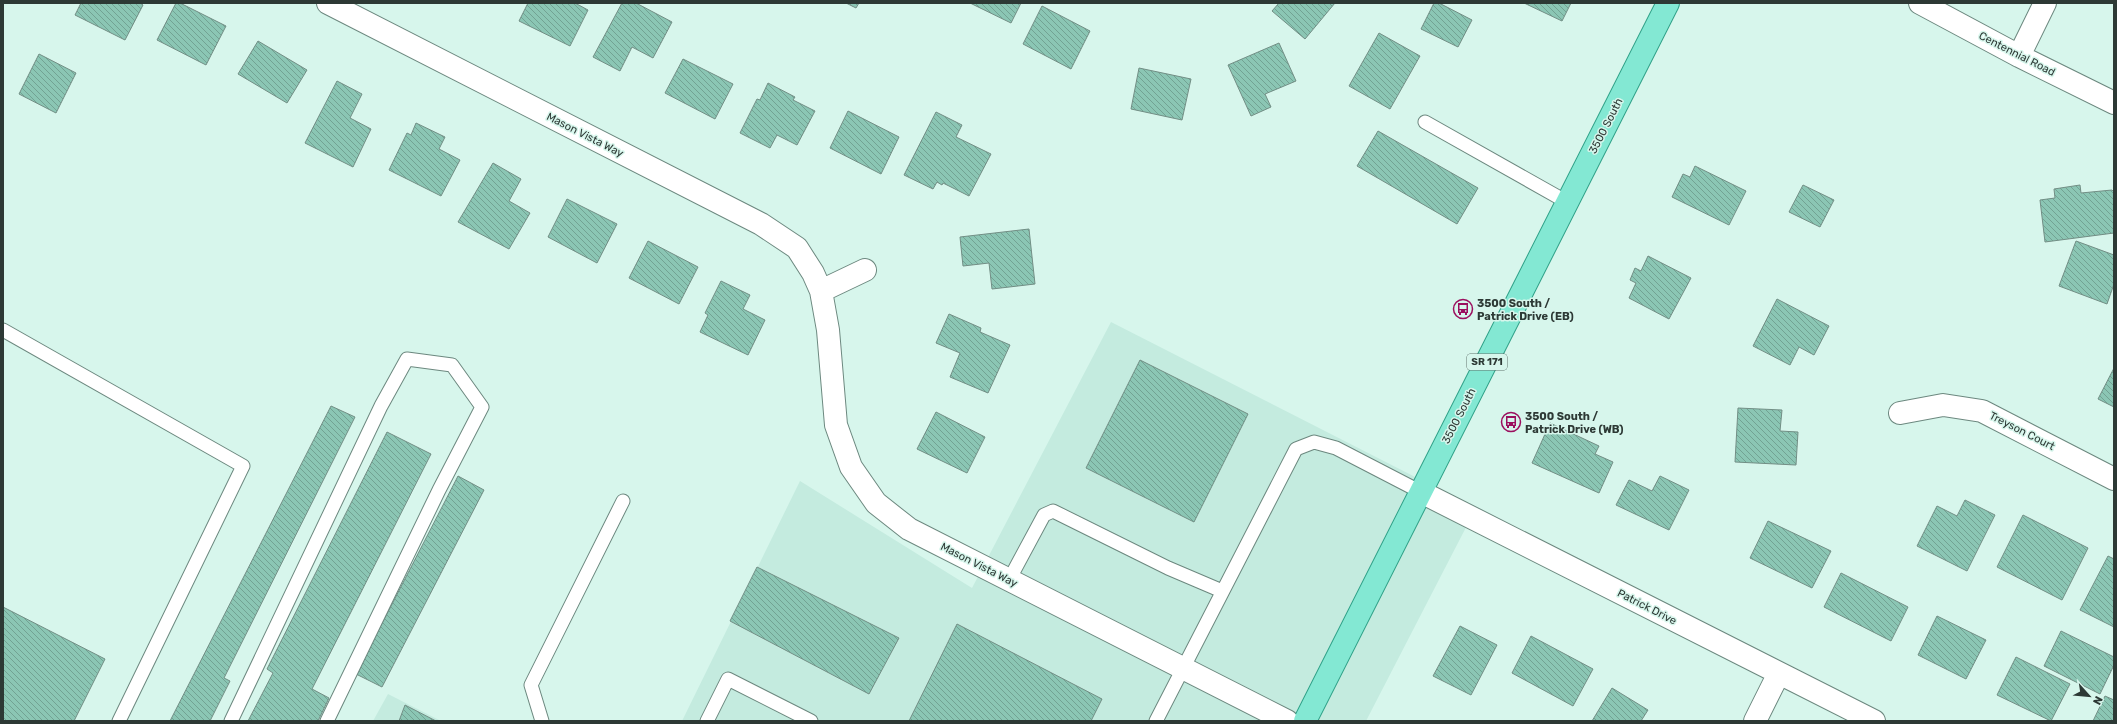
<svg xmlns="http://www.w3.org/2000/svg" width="2117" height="724" font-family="Rubik,sans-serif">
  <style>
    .built { fill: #c4ebdf }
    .building { fill: url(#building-back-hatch); stroke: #728e85 }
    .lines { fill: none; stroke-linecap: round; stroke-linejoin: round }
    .service-casing { stroke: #6c887f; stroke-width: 15 }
    .minor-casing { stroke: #6c887f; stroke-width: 24 }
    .primary-casing { stroke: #30a188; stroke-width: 24 }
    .service { stroke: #fff; stroke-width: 13 }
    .minor { stroke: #fff; stroke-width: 22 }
    .primary { stroke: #83e8d3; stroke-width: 22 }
    .labels { text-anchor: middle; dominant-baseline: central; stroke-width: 3; stroke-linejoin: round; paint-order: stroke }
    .shield { fill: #d7f6ec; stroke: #60726c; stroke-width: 1 }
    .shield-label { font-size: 10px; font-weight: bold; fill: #2d3935 }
    .street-label { font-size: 11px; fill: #2d3935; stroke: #d7f6ec }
    .poi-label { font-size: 11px; font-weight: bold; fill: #2d3935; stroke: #d7f6ec; text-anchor: start }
  </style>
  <defs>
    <pattern id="building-back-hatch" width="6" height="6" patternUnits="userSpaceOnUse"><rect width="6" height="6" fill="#8bc6b4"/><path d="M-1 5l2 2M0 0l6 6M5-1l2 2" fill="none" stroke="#72a293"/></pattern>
  </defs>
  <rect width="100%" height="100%" fill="#d7f6ec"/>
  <path class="built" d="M 1111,322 L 1476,508 L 1366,721 L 682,721 L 800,481 L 972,588 Z
    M 388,694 L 441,721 L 373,721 Z"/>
  <path class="building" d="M 81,3 L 140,3 L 143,5 L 125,40 L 75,15 Z
    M 176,3 L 180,3 L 226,26 L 206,65 L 157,40 Z
    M 528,3 L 575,3 L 588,10 L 570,46 L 519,21 Z
    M 622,3 L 636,3 L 672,22 L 653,58 L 632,47 L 620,71 L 593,57 Z
    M 846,3 L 859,3 L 856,8 Z
    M 970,3 L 1021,3 L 1011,23 Z
    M 1279,3 L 1335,3 L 1305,39 L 1272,11 Z
    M 1434,3 L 1439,3 L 1472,20 L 1458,47 L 1421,29 Z
    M 1524,3 L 1571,3 L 1562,21 Z
    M 1042,6 L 1090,31 L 1071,69 L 1023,44 Z
    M 1379,33 L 1420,56 L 1390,109 L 1349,86 Z
    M 258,41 L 307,70 L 287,103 L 238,74 Z
    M 1279,43 L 1296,81 L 1265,94 L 1271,107 L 1251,116 L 1228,65 Z
    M 39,54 L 76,73 L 56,113 L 19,94 Z
    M 683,59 L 733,84 L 715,119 L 665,93 Z
    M 1139,68 L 1191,79 L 1182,120 L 1131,109 Z
    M 337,81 L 362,94 L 350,118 L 371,129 L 353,167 L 305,143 Z
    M 768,83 L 795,97 L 793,100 L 815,111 L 797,145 L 777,135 L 770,148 L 740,133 L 757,99 L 760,100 Z
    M 848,111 L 899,137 L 881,174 L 830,148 Z
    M 936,112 L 962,125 L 956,137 L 991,154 L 969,196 L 943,183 L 942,185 L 937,182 L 933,189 L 904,175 Z
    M 416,123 L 445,137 L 439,149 L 460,160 L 441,196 L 389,170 L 407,133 L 411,135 Z
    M 1378,131 L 1478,188 L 1457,224 L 1357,166 Z
    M 493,163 L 521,179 L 509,201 L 530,213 L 509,249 L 458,222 Z
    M 1695,166 L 1746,191 L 1729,225 L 1672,197 L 1683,174 L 1690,177 Z
    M 1803,185 L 1834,200 L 1820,227 L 1789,212 Z
    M 2080,185 L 2081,193 L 2112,190 L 2114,192 L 2114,233 L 2045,242 L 2040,200 L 2055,198 L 2054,189 Z
    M 567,199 L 617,224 L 597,263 L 548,237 Z
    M 1029,229 L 1035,284 L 992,289 L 989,263 L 963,266 L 960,237 Z
    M 648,241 L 698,267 L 679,304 L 629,278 Z
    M 2076,241 L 2114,255 L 2114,284 L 2107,304 L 2059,286 Z
    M 1648,256 L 1691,278 L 1669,319 L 1629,298 L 1636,283 L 1630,280 L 1635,268 L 1641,271 Z
    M 721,281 L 750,295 L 743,309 L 765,320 L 748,355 L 700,332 L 708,315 L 705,313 Z
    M 1777,299 L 1829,326 L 1814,355 L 1799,347 L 1790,365 L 1753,346 Z
    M 949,314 L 981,328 L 980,332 L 1010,345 L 988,393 L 950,377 L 960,353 L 936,343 Z
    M 1140,360 L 1248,414 L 1194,522 L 1086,468 Z
    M 2114,368 L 2114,407 L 2098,399 Z
    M 331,406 L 355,417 L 224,678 L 230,681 L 210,721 L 170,721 Z
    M 1738,408 L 1782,410 L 1780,431 L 1798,432 L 1796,465 L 1735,462 Z
    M 936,412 L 985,437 L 967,473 L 917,449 Z
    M 1550,423 L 1599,446 L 1595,454 L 1613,462 L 1599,493 L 1532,463 Z
    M 387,432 L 431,454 L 312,689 L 329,698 L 318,721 L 248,721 L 273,673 L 267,669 Z
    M 458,476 L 484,490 L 382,687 L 356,674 Z
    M 1660,476 L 1689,490 L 1669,530 L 1616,505 L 1629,480 L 1652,491 Z
    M 1965,500 L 1995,515 L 1967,571 L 1917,546 L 1937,506 L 1957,516 Z
    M 2023,515 L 2088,548 L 2062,600 L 1997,567 Z
    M 1768,521 L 1831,551 L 1812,588 L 1750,558 Z
    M 2108,556 L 2114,559 L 2114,627 L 2080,610 Z
    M 757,567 L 899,638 L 869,694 L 730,621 Z
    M 1841,573 L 1908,607 L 1891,641 L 1824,607 Z
    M 3,607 L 105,659 L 74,721 L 3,721 Z
    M 1937,616 L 1986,640 L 1966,679 L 1918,655 Z
    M 957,624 L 1102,699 L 1091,721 L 909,721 Z
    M 1460,626 L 1497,645 L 1471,695 L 1433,676 Z
    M 2061,631 L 2114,657 L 2114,665 L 2100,694 L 2044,666 Z
    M 1531,636 L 1593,669 L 1573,706 L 1512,673 Z
    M 2016,657 L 2070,684 L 2051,721 L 1997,695 Z
    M 1612,688 L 1648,710 L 1641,721 L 1592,721 Z
    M 2105,696 L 2114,700 L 2114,721 L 2093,721 Z
    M 405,705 L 436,721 L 399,721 Z"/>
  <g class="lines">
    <g class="service-casing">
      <path id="service" d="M 1425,122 L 1567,202
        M 3,330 L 243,466 L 119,721
        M 1009,580 L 1044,515 L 1053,511 L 1168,568 L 1222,591
        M 231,721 L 381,406 L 407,359 L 452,365 L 482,407 L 439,490 L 327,721
        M 542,721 L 531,685 L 623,501
        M 707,721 L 728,679 L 811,721
        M 1156,721 L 1296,449 L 1314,442 L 1336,448 L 1421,492"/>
    </g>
    <g class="minor-casing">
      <path id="minor" d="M 328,3 L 761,224 L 797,248 L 813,273 L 821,291 L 828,330 L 836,425 L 851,467 L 876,503 L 909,529 L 1287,721
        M 1920,3 L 2019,56 L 2114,103
        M 2019,56 L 2045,3
        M 821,291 L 865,270
        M 1900,413 L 1943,405 L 1982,411 L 2114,479
        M 1421,492 L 1874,721
        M 1755,721 L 1779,673"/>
    </g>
    <g class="primary-casing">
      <path id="primary" d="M 1305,721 L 1668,3"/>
    </g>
    <use href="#service" class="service"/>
    <use href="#minor" class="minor"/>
    <use href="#primary" class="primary"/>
  </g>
  <defs>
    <g id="bus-ring" transform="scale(1)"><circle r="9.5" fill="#d7f6ec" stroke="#9b0f5e" stroke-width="1.5"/><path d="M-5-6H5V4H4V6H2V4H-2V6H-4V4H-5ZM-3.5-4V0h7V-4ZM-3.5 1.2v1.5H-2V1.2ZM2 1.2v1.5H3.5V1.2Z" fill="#9b0f5e"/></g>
  </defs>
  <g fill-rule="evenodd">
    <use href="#bus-ring" x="1463" y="309"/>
    <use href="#bus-ring" x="1511" y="422"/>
  </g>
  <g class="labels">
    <rect class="shield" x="1467" y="354" width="40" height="16" rx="3"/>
    <g class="shield-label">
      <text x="1487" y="362">SR 171</text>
    </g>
    <g class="street-label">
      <text transform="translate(2017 54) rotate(27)">Centennial Road</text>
      <text transform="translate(1606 126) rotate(-63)">3500 South</text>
      <text transform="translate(585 135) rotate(27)">Mason Vista Way</text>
      <text transform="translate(1459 416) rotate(-63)">3500 South</text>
      <text transform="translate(2022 431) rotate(27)">Treyson Court</text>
      <text transform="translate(979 565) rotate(27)">Mason Vista Way</text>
      <text transform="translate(1647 607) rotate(27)">Patrick Drive</text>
    </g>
    <g class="poi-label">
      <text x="1477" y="303">3500 South /<tspan x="1477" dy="13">Patrick Drive (EB)</tspan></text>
      <text x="1525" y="416">3500 South /<tspan x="1525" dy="13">Patrick Drive (WB)</tspan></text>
    </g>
  </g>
  <rect width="2117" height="724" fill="none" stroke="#2d3935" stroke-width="8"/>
  <g transform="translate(2089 696) rotate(117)" stroke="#d7f6ec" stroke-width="3" paint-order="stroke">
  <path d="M0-3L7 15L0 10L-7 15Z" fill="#2d3935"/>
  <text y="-6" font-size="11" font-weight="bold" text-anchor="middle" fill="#2d3935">N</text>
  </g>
</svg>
